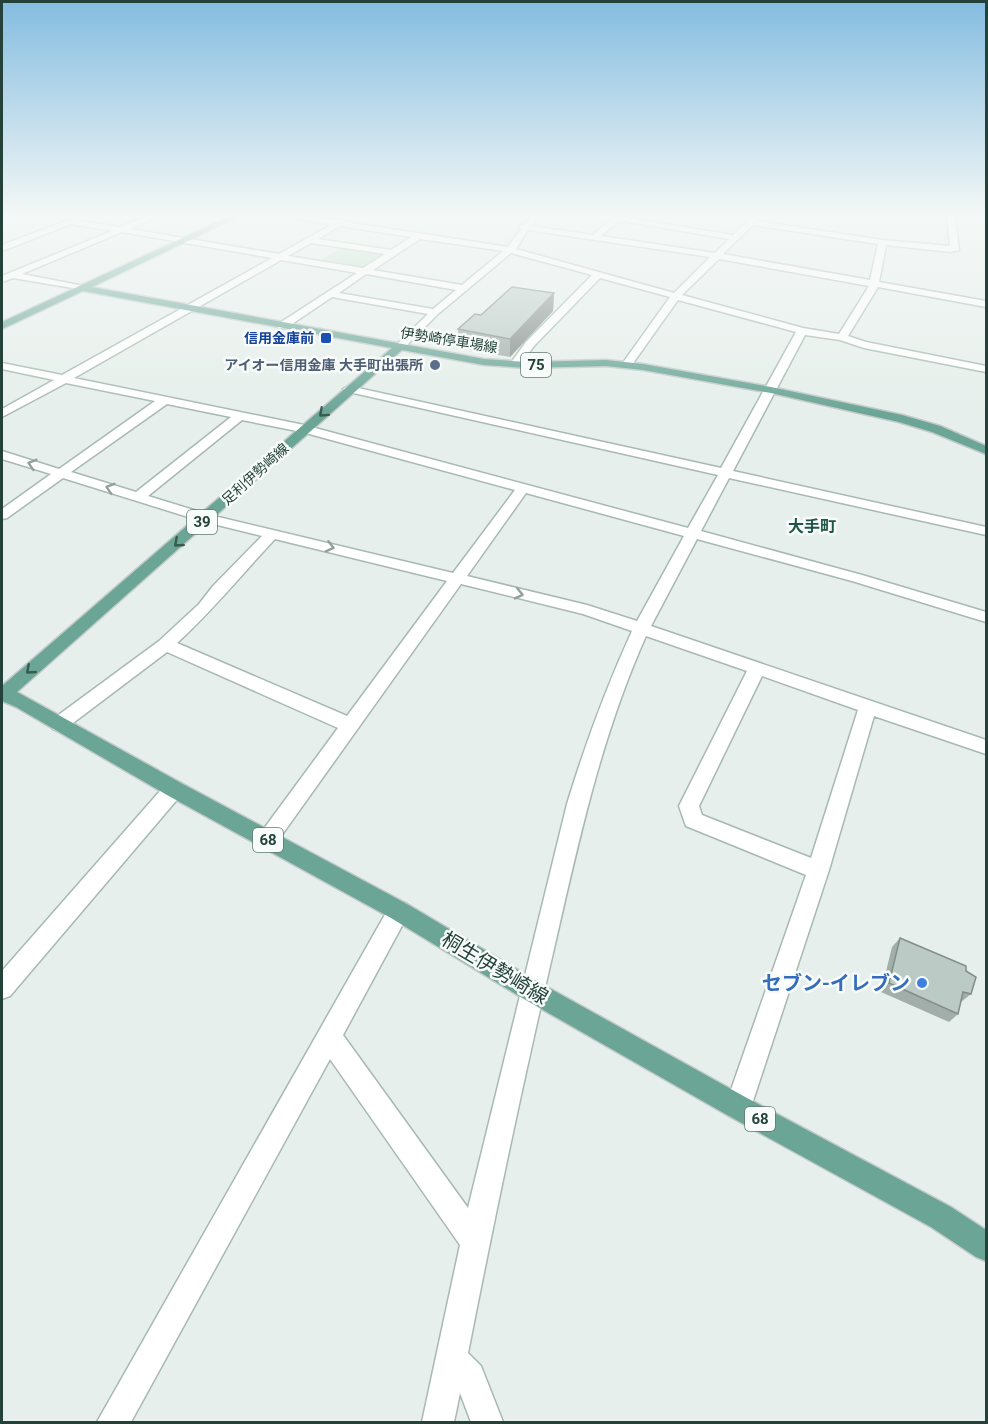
<svg xmlns="http://www.w3.org/2000/svg" width="988" height="1424" font-family="Roboto,'Noto Sans JP',sans-serif">
  <style>
    .green { fill: #bfe0c8 }
    .lines { fill: none; stroke-linecap: round; stroke-linejoin: round }
    .minor-casing { stroke: #a8b8b2; stroke-width: 3 }
    .major-casing { stroke: #c2cac8; stroke-width: 3 }
    .minor { fill: #fff; fill-rule: evenodd }
    .major { fill: #6aa596; fill-rule: evenodd }
    .wall { fill: #a1aea9 }
    .shaded-wall { fill: #838d89 }
    .building { fill: #bbcac4; stroke: #838d89; stroke-width: 1.5 }
    .oneway { stroke: #365b51 }
    .oneway2 { stroke: #92a09c }
    .transit-dot { fill: #1a4fb4; stroke: #f7fbf9; stroke-width: 2 }
    .service-dot { fill: #5c6f8a; stroke: #f7fbf9; stroke-width: 2 }
    .shop-dot { fill: #3f7fe0; stroke: #f7fbf9; stroke-width: 2 }
    .labels { text-anchor: middle; dominant-baseline: central; stroke-width: 5; stroke-linejoin: round; paint-order: stroke }
    .far-transit-label { font-size: 14px; font-weight: bold; fill: #164399; stroke: #f7fbf9; text-anchor: end }
    .far-street-label { font-size: 14px; fill: #24423a; stroke: #f7fbf9 }
    .far-service-label { font-size: 14px; font-weight: bold; fill: #4e5e75; stroke: #f7fbf9; text-anchor: end }
    .shield { fill: #f7fbf9; stroke: #637a73; stroke-width: 1.5 }
    .shield-label { font-size: 15px; font-weight: bold; fill: #24423a }
    .far-quarter-label { font-size: 16px; font-weight: bold; fill: #1f5548; stroke: #f7fbf9 }
    .near-street-label { font-size: 20px; fill: #24423a; stroke: #f7fbf9 }
    .near-shop-label { font-size: 20px; font-weight: bold; fill: #366cbe; stroke: #f7fbf9; text-anchor: end }
  </style>
  <rect width="100%" height="100%" fill="#e6efeb"/>
  <path class="green" d="M 343,247 L 383,253 L 383,255 L 362,268 L 317,262 Z"/>
  <g class="lines">
    <g class="minor-casing">
      <path id="minor" d="M 150,215 L 161,215 L 130,229 L 279,254 L 331,225 L 279,215 L 342,220 L 346,222 L 508,247 L 521,229 L 520,225 L 524,225 L 533,215 L 541,215 L 531,226 L 593,235 L 612,218 L 623,217 L 733,235 L 754,215 L 762,215 L 757,221 L 882,240 L 950,246 L 947,215 L 955,215 L 959,250 L 950,252 L 886,245 L 879,282 L 986,301 L 986,307 L 878,287 L 848,336 L 866,342 L 986,366 L 986,372 L 864,348 L 840,340 L 805,335 L 733,471 L 986,527 L 986,535 L 729,478 L 701,531 L 862,575 L 986,612 L 986,622 L 852,581 L 697,539 L 651,626 L 986,740 L 986,754 L 874,716 L 829,870 L 751,1107 L 747,1116 L 738,1120 L 729,1116 L 725,1107 L 806,875 L 686,826 L 679,806 L 747,671 L 646,636 C 600,739 578,844 553,953 C 522,1086 494,1220 468,1353 L 481,1366 L 503,1422 L 471,1422 L 460,1393 L 454,1422 L 422,1422 L 460,1245 L 330,1059 L 131,1422 L 97,1422 L 391,904 L 399,901 L 407,904 L 410,911 L 343,1035 L 468,1208 L 567,804 C 585,745 606,688 632,631 L 583,614 L 461,584 L 274,846 L 267,849 L 260,846 L 257,840 L 260,834 L 338,728 L 167,652 L 65,729 L 59,731 L 53,729 L 50,724 L 53,719 L 159,641 L 199,604 L 213,586 L 262,536 L 201,521 L 63,478 L 7,518 L 2,519 L 2,509 L 51,474 L 2,459 L 2,451 L 59,469 L 155,401 L 66,383 L 2,417 L 2,409 L 54,380 L 2,369 L 2,363 L 62,375 L 272,258 L 122,232 L 22,274 L 84,286 L 84,290 L 13,278 L 2,282 L 2,276 L 112,231 L 71,224 L 5,250 L 2,250 L 2,245 L 79,216 L 83,218 L 79,221 L 120,227 ZM 623,221 L 729,239 L 715,253 L 601,236 L 617,222 ZM 753,225 L 878,244 L 870,280 L 723,254 ZM 340,226 L 411,237 L 391,250 L 318,239 ZM 528,230 L 710,257 L 674,293 L 516,249 ZM 420,239 L 503,251 L 462,285 L 373,270 ZM 311,243 L 385,254 L 363,268 L 288,256 ZM 511,253 L 592,275 L 526,342 L 510,364 L 511,366 L 519,366 L 534,346 L 600,278 L 670,297 L 622,364 L 623,366 L 631,366 L 678,300 L 796,332 L 721,468 L 349,386 L 343,389 L 349,392 L 718,475 L 688,528 L 304,425 L 74,378 L 281,260 L 357,273 L 278,324 L 278,328 L 286,328 L 332,297 L 428,314 L 394,347 L 403,349 L 438,314 ZM 719,259 L 869,286 L 839,334 L 803,328 L 682,295 ZM 366,274 L 456,290 L 433,309 L 339,293 ZM 167,404 L 231,417 L 136,492 L 71,472 ZM 242,420 L 302,432 L 515,490 L 453,573 L 210,515 L 148,496 ZM 526,493 L 684,536 L 637,621 L 587,605 L 467,576 ZM 275,539 L 447,581 L 347,716 L 177,643 C 212,611 242,574 275,539 ZM 762,676 L 858,710 L 811,858 L 702,815 L 699,806 Z
        M 174,781 L 181,783 L 184,789 L 181,795 L 10,996 L 2,999 L 2,971 L 167,783 Z"/>
    </g>
    <g class="major-casing">
      <path id="major" d="M 232,215 L 242,215 L 92,287 L 484,359 L 526,362 L 606,360 L 643,364 L 771,387 L 902,415 L 940,426 L 986,446 L 986,454 L 932,432 L 899,422 L 771,393 L 643,370 L 606,366 L 526,368 L 484,365 L 402,350 L 17,692 L 181,783 L 407,904 L 540,983 L 747,1098 L 951,1207 L 986,1230 L 986,1261 L 976,1257 L 931,1227 L 729,1116 L 524,999 L 391,918 L 167,795 L 16,707 L 2,701 L 2,686 L 392,348 L 83,291 L 2,329 L 2,322 Z"/>
    </g>
    <use href="#minor" class="minor"/>
    <use href="#major" class="major"/>
  </g>
  <path class="wall" d="M 554,293 L 553,311 L 510,357 L 459,348 L 458,329 L 481,315 Z
    M 900,938 L 966,971 L 971,994 L 961,1002 L 958,1014 L 949,1022 L 881,992 L 892,947 Z"/>
  <path class="shaded-wall" d="M 554,293 L 553,311 L 510,357 L 510,339 Z"/>
  <path class="building" d="M 512,287 L 554,293 L 510,339 L 458,329 L 475,314 L 481,315 Z
    M 900,938 L 966,966 L 966,971 L 976,977 L 971,994 L 963,992 L 958,1014 L 889,983 Z"/>
  <defs><path id="oneway-chevron" d="M-2-3.5L2.5 0L-2 3.5" fill="none" stroke-width="1.6" stroke-linecap="round" stroke-linejoin="round" transform="scale(1.5)"/></defs>
  <g class="oneway">
    <use href="#oneway-chevron" transform="translate(323 413) rotate(138)"/>
    <use href="#oneway-chevron" transform="translate(178 543) rotate(139)"/>
    <use href="#oneway-chevron" transform="translate(30 670) rotate(139)"/>
  </g>
  <g class="oneway2">
    <use href="#oneway-chevron" transform="translate(32 464) rotate(-163)"/>
    <use href="#oneway-chevron" transform="translate(110 488) rotate(-163)"/>
    <use href="#oneway-chevron" transform="translate(330 547) rotate(14)"/>
    <use href="#oneway-chevron" transform="translate(519 594) rotate(13)"/>
  </g>
  <linearGradient id="sky" x2="0" y2="1"><stop stop-color="#84bce0"/><stop offset="0.52" stop-color="#f4f8f6"/><stop offset="1" stop-color="#f4f8f6" stop-opacity="0"/></linearGradient>
  <rect width="988" height="414" fill="url(#sky)"/>
  <rect class="transit-dot" x="320" y="332" width="12" height="12" rx="3"/>
  <circle class="service-dot" cx="435" cy="365" r="6"/>
  <circle class="shop-dot" cx="922" cy="983" r="6"/>
  <g class="labels">
    <g class="far-transit-label">
      <text x="314" y="338">信用金庫前</text>
    </g>
    <g class="far-street-label">
      <text transform="translate(449 340) rotate(9)">伊勢崎停車場線</text>
      <text transform="translate(255 474) rotate(-42)">足利伊勢崎線</text>
    </g>
    <g class="far-service-label">
      <text x="423" y="365">アイオー信用金庫 大手町出張所</text>
    </g>
    <g class="shield">
      <rect x="521" y="353" width="30" height="24" rx="4.5"/>
      <rect x="187" y="510" width="30" height="24" rx="4.5"/>
      <rect x="253" y="828" width="30" height="24" rx="4.5"/>
      <rect x="745" y="1107" width="30" height="24" rx="4.5"/>
    </g>
    <g class="shield-label">
      <text x="536" y="365">75</text>
      <text x="202" y="522">39</text>
      <text x="268" y="840">68</text>
      <text x="760" y="1119">68</text>
    </g>
    <g class="far-quarter-label">
      <text x="812" y="526">大手町</text>
    </g>
    <g class="near-street-label">
      <text transform="translate(495 968) rotate(31)">桐生伊勢崎線</text>
    </g>
    <g class="near-shop-label">
      <text x="910" y="983">セブン-イレブン</text>
    </g>
  </g>
  <rect width="988" height="1424" fill="none" stroke="#24423a" stroke-width="6"/>
</svg>
